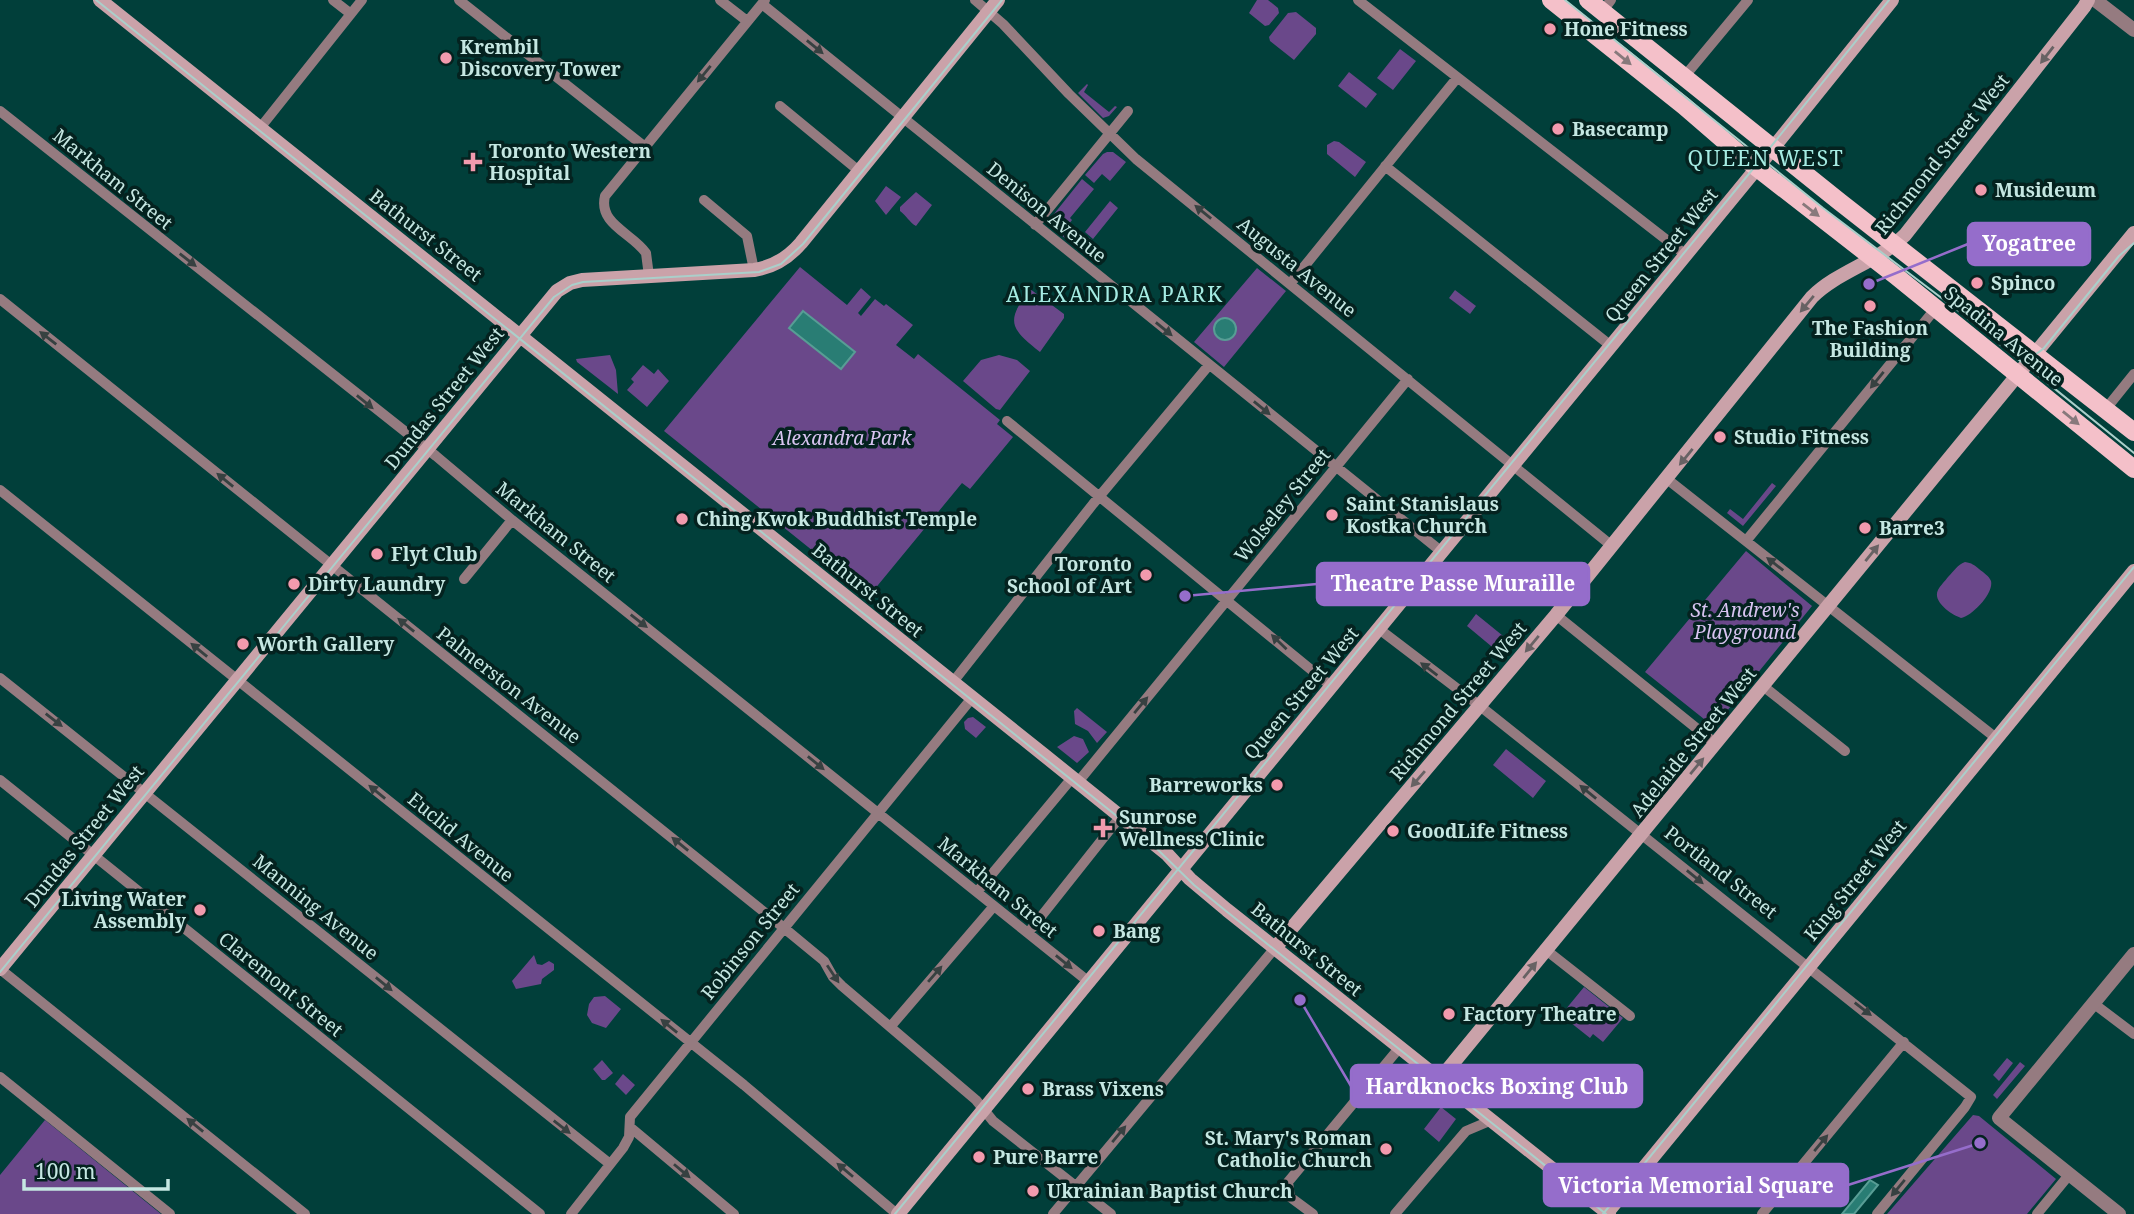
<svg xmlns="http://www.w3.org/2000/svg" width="2134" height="1214" font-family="'Noto Serif',serif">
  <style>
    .green { fill: #6a488a }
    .water { fill: #297d74; stroke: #589d95; stroke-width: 2 }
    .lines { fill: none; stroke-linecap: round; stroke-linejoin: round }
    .minor { stroke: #957b80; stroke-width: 10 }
    .tertiary { stroke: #957b80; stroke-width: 14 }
    .secondary { stroke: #caa2a9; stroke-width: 14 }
    .primary { stroke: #f4c0c9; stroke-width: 18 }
    .tram { stroke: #aacfca; stroke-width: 2 }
    .oneway { fill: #374141 }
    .oneway2 { fill: #676264 }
    .oneway3 { fill: #88797c }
    .poi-dot { fill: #f29aad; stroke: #04221f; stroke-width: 2.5 }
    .labels { text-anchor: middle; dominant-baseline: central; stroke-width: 7; stroke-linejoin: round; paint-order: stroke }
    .poi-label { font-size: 19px; font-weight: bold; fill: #c5e7e2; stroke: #04221f; text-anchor: start }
    .street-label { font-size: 19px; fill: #c5e7e2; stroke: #04221f }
    .park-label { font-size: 19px; font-style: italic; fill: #d8c4f1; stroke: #04221f }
    .neighbourhood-label { font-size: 21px; letter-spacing: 2px; fill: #a5ece3; stroke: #04221f }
    .leader { fill: none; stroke: #956dcb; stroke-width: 2.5 }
    .callout-dot { fill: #956dcb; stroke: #04221f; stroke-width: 2.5 }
    .callout { fill: #956dcb; stroke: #956dcb; stroke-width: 2.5 }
    .callout-label { font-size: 21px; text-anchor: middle; font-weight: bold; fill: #fff }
  </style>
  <rect width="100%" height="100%" fill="#013f3a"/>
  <path class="green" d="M 1257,0 L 1268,0 L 1278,8 L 1279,13 L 1269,25 L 1265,26 L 1249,13 Z
    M 1296,12 L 1316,28 L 1316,34 L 1294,60 L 1270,41 L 1269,37 L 1288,13 Z
    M 1400,49 L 1416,61 L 1393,90 L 1377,78 Z
    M 1349,72 L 1377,94 L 1366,108 L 1338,86 Z
    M 1087,84 L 1088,85 L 1084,92 L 1109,112 L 1115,106 L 1117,107 L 1109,116 L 1103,118 L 1078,93 Z
    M 1334,141 L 1339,142 L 1366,162 L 1355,177 L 1327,154 L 1327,145 Z
    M 1107,152 L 1113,152 L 1126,162 L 1110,181 L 1102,174 L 1094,183 L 1085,175 L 1103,154 Z
    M 1082,179 L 1094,189 L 1070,218 L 1072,220 L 1069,224 L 1092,240 L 1090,243 L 1106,256 L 1098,265 L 1049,225 L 1050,219 Z
    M 886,186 L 901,197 L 886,215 L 875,201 Z
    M 916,192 L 932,205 L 916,226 C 909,222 907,216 900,211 L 900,207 Z
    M 1110,201 L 1118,208 L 1093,239 L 1085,232 Z
    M 800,267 L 847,305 L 861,288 L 871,297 L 858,313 L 861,316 L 875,299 L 884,306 L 886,304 L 913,325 L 896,345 L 914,359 L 918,354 L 1000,420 L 997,424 L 1013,437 L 970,489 L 962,483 L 869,596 L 664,431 Z
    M 1257,268 L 1286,291 L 1224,367 L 1194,342 Z
    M 1030,289 L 1064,314 L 1064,318 L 1040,352 C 1009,328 1006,321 1030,289 Z
    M 1455,290 L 1476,306 L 1470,314 L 1449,298 Z
    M 610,355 L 616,370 L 618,394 L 577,362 L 576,359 Z
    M 999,355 L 1017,360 L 1030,371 L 1000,410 L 996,409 L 963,381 L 981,360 Z
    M 643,365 L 654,374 L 658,369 L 669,381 L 647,407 L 627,390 L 634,382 L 631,379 Z
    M 1772,483 L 1776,486 L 1743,526 L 1727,513 L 1730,509 L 1743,519 Z
    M 1746,551 L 1812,606 L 1714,727 L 1645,672 Z
    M 1965,562 C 1972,563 1974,565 1979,569 C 1984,573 1989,576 1991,581 C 1994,593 1972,616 1961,618 C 1952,615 1932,602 1938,590 C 1940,586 1945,581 1948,577 C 1954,571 1957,565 1965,562 Z
    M 1476,614 L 1513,644 L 1503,656 L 1467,626 Z
    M 1077,708 L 1107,732 L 1097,743 L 1088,731 L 1075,724 L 1074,711 Z
    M 973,717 L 986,727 L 976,738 L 965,729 L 964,722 L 968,718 Z
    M 1074,736 L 1083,739 L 1089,752 L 1077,763 L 1057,747 Z
    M 1506,749 L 1546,781 L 1533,798 L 1493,765 Z
    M 534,955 L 537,964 L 542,965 L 549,961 L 554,964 L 554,970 L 542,979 L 541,984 L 516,989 L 512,981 Z
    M 1584,987 L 1623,1018 L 1603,1042 L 1593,1034 L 1590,1038 L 1561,1015 Z
    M 605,996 L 621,1009 L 606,1028 L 592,1023 L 587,1015 L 589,1004 L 594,997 Z
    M 2007,1058 L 2013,1063 L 1999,1081 L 1993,1075 Z
    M 602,1060 L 613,1073 L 605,1080 L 602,1080 L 593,1069 Z
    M 2020,1062 L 2025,1066 L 1997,1099 L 1993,1095 Z
    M 623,1074 L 635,1085 L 626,1095 L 615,1084 Z
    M 1441,1107 L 1456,1119 L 1439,1142 L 1424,1129 Z
    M 1973,1115 L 1979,1116 L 2056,1179 L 2027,1214 L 1887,1214 Z
    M 45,1120 L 161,1214 L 0,1214 L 0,1175 Z"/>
  <path class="water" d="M 803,311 L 855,352 L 841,369 L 789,328 Z
    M1214 329a11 11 0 1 1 22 0a11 11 0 1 1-22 0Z
    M 1870,1180 L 1878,1185 L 1854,1214 L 1842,1214 Z"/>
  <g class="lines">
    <path class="minor" d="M 333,0 L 351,14
      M 459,0 L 645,147
      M 720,0 L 747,21
      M 975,0 L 1003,24 L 1069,94 L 1136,159 L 1612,546
      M 1358,0 L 1686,255
      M 762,4 L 1442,552
      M 1602,12 L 1611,0
      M 1684,77 L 1748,0
      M 780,106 L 859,171
      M 0,111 L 436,456 L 512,520 L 1089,982
      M 260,128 L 362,0
      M 1385,166 L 1611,346
      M 704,200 L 747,236 L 754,270
      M 1035,225 L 1128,111
      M 649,276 L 646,253 C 632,233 598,224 605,196 L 765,0
      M 1290,284 L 1457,78
      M 0,299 L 784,928 L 824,961 L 833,977 L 842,986 L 976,1100 L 993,1121 L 1111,1214
      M 2105,410 L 2134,374
      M 1007,421 L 1331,686
      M 1667,479 L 1996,738
      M 0,490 L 744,1085 L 897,1214
      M 1746,541 L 1936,308
      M 464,579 L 512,520
      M 1556,615 L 1716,744
      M 1379,629 L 1480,706 L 1971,1097 L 1965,1107 L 1877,1214
      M 0,678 L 610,1164
      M 953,682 L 1093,504 L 1209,365
      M 1763,686 L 1845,751
      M 0,780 L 540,1214
      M 1078,782 L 1408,379
      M 977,892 L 1072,778
      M 1028,933 L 1120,817
      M 1546,950 L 1630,1016
      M 0,969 L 305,1214
      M 2093,1003 L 2134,1034
      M 891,1026 L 994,906
      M 0,1077 L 170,1214
      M 630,1127 L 734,1214
      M 571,1214 L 623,1148 L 629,1137 L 630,1117 L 972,698
      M 1053,1214 L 1275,948
      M 1313,1214 L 1290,1197 L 1288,1182 L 1400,1047
      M 1395,1214 L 1466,1131 L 1492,1120
      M 1762,1214 L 1904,1042
      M 2037,1214 L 2069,1175"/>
    <path class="tertiary" d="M 2095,0 L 2134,30
      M 2119,1214 L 1999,1118 L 2134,954"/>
    <path class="secondary" d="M 100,0 L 1044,755 L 1167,854 L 1190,879 L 1227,910 L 1609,1214
      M 1275,948 L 1556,615 L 1812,297 C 1838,271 1878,262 1905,235 L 2084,7 L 2088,0
      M 0,969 L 557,291 L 570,283 L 582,280 L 754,270 C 774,267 788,258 801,243 L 998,0
      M 1440,1079 L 2134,233
      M 898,1214 L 1757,168 L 1892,0
      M 1606,1214 L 2134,571"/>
    <path class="primary" d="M 1551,0 L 1684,106 L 1743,157 L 1896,276 L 2134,469
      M 1588,0 L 1840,202 L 2134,432"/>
    <path class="tram" d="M 96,0 L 1153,845 L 1194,885 L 1226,911 L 1606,1214
      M 1565,0 L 1823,208 L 1960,312 L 2134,453
      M 2013,353 C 2025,360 2034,357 2044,348 L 2119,256 L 2134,243
      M 0,972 L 554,297 L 572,285 L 583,282 L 759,272 L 781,264 L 803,244 L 1002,0
      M 895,1214 L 1748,175 L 1889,0
      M 1603,1214 L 2134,567"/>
  </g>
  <defs><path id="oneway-solid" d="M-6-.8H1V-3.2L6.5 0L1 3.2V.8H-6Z" transform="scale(1.75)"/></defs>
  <g class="oneway">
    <use href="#oneway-solid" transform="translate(815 47) rotate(39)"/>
    <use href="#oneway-solid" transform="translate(704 74) rotate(129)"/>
    <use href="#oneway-solid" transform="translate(1203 212) rotate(-141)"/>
    <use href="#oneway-solid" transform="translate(188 260) rotate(38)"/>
    <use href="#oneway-solid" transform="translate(1164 329) rotate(39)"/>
    <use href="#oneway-solid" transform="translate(48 338) rotate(-142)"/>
    <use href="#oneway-solid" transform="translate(1877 380) rotate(129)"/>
    <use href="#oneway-solid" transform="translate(365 402) rotate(39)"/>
    <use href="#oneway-solid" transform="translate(1262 408) rotate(39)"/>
    <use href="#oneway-solid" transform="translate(225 480) rotate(-141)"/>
    <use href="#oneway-solid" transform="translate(1775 564) rotate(-142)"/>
    <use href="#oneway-solid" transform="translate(639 621) rotate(38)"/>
    <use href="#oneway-solid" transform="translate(406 625) rotate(-141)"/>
    <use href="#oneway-solid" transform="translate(1279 642) rotate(-136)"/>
    <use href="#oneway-solid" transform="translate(199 650) rotate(-141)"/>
    <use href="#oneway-solid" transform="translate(1429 669) rotate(-143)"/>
    <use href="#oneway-solid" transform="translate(1141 705) rotate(-50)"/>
    <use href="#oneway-solid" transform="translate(54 720) rotate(38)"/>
    <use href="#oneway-solid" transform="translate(816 763) rotate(39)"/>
    <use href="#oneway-solid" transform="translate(377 792) rotate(-141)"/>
    <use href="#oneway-solid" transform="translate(1588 792) rotate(-141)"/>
    <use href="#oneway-solid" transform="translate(680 844) rotate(-141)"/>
    <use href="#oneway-solid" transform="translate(1695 877) rotate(39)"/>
    <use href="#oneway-solid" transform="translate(1064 962) rotate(39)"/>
    <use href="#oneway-solid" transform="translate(833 974) rotate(56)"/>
    <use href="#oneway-solid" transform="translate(935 974) rotate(-49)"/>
    <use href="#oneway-solid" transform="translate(384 984) rotate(39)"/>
    <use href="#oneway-solid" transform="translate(1863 1009) rotate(38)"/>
    <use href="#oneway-solid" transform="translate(669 1026) rotate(-141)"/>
    <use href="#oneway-solid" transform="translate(195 1125) rotate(-141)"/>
    <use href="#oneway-solid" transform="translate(562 1127) rotate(38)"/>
    <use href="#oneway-solid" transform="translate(1119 1134) rotate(-50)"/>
    <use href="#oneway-solid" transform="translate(1821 1143) rotate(-50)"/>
    <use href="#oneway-solid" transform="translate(845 1170) rotate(-140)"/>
    <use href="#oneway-solid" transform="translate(682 1171) rotate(40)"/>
    <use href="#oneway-solid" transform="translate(1898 1188) rotate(130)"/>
  </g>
  <g class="oneway2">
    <use href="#oneway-solid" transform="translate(2047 55) rotate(128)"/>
    <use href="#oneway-solid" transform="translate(1807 304) rotate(130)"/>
    <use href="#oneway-solid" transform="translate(1686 457) rotate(129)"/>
    <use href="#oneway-solid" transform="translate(1872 553) rotate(-51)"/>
    <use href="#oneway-solid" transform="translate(1532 644) rotate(130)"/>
    <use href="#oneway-solid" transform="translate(1697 766) rotate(-50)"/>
    <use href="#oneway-solid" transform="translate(1418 779) rotate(131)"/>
    <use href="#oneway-solid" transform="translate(1530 970) rotate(-51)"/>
  </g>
  <g class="oneway3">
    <use href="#oneway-solid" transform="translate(1623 58) rotate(39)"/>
    <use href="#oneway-solid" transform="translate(1811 210) rotate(38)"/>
    <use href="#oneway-solid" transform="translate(2071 418) rotate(39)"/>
  </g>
  <g class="poi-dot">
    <circle cx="1550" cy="29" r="7"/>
    <circle cx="446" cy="58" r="7"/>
    <circle cx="1558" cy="129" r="7"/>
    <path d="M469.5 151.5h7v7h7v7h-7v7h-7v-7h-7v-7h7z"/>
    <circle cx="1981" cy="190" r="7"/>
    <circle cx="1977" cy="283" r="7"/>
    <circle cx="1870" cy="306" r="7"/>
    <circle cx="1720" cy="437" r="7"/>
    <circle cx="1332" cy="515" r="7"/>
    <circle cx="682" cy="519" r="7"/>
    <circle cx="1865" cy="528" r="7"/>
    <circle cx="377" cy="554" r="7"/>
    <circle cx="1146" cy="575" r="7"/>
    <circle cx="294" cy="584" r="7"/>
    <circle cx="243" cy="644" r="7"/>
    <circle cx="1277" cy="785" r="7"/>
    <path d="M1099.5 817.5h7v7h7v7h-7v7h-7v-7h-7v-7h7z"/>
    <circle cx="1393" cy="831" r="7"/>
    <circle cx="200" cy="910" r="7"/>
    <circle cx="1099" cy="931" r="7"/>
    <circle cx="1449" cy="1014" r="7"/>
    <circle cx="1028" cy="1089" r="7"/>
    <circle cx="1386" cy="1149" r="7"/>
    <circle cx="979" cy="1157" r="7"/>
    <circle cx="1033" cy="1191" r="7"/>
  </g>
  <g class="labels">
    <g class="poi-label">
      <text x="1564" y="29">Hone Fitness</text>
      <text x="460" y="47">Krembil<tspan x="460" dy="22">Discovery Tower</tspan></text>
      <text x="1572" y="129">Basecamp</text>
      <text x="489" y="151">Toronto Western<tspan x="489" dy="22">Hospital</tspan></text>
      <text x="1995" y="190">Musideum</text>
      <text x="1991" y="283">Spinco</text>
      <text x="1870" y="328" text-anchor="middle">The Fashion<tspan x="1870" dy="22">Building</tspan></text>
      <text x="1734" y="437">Studio Fitness</text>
      <text x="1346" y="504">Saint Stanislaus<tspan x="1346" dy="22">Kostka Church</tspan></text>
      <text x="696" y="519">Ching Kwok Buddhist Temple</text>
      <text x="1879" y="528">Barre3</text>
      <text x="391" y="554">Flyt Club</text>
      <text x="1132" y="564" text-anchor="end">Toronto<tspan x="1132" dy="22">School of Art</tspan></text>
      <text x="308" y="584">Dirty Laundry</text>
      <text x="257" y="644">Worth Gallery</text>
      <text x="1263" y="785" text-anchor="end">Barreworks</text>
      <text x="1119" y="817">Sunrose<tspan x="1119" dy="22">Wellness Clinic</tspan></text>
      <text x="1407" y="831">GoodLife Fitness</text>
      <text x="186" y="899" text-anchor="end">Living Water<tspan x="186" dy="22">Assembly</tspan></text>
      <text x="1113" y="931">Bang</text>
      <text x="1463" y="1014">Factory Theatre</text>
      <text x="1042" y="1089">Brass Vixens</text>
      <text x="1372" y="1138" text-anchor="end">St. Mary's Roman<tspan x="1372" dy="22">Catholic Church</tspan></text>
      <text x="993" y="1157">Pure Barre</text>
      <text x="1047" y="1191">Ukrainian Baptist Church</text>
    </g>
    <g class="street-label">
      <text transform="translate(1942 154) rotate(-51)">Richmond Street West</text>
      <text transform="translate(113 179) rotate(39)">Markham Street</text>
      <text transform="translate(1047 212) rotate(39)">Denison Avenue</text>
      <text transform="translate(426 235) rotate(38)">Bathurst Street</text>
      <text transform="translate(1661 255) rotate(-51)">Queen Street West</text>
      <text transform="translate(1297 267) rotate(39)">Augusta Avenue</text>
      <text transform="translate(2004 336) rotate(39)">Spadina Avenue</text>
      <text transform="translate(444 398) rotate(-51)">Dundas Street West</text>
      <text transform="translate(1282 505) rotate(-51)">Wolseley Street</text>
      <text transform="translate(556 532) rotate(39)">Markham Street</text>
      <text transform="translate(868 590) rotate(39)">Bathurst Street</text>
      <text transform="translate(509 685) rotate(38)">Palmerston Avenue</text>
      <text transform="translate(1301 693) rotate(-50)">Queen Street West</text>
      <text transform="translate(1458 701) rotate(-50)">Richmond Street West</text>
      <text transform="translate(1693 742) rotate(-51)">Adelaide Street West</text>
      <text transform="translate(84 836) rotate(-51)">Dundas Street West</text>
      <text transform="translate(461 837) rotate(39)">Euclid Avenue</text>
      <text transform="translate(1721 872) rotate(38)">Portland Street</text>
      <text transform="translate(1855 880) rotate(-51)">King Street West</text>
      <text transform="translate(998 887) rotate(39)">Markham Street</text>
      <text transform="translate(316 907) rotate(39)">Manning Avenue</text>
      <text transform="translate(750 941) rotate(-51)">Robinson Street</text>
      <text transform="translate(1307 949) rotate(39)">Bathurst Street</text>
      <text transform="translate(281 984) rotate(39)">Claremont Street</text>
    </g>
    <g class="park-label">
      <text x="842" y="438">Alexandra Park</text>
      <text x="1745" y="610">St. Andrew's<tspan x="1745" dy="22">Playground</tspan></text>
    </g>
    <g class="neighbourhood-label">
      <text x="1766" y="158">QUEEN WEST</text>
      <text x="1115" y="294">ALEXANDRA PARK</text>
    </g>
  </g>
  <path class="leader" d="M1869 284L1968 244M1185 596L1317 584M1300 1000L1351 1086M1980 1143L1848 1185"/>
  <g class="callout-dot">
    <circle cx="1869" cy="284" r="7"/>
    <circle cx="1185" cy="596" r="7"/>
    <circle cx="1300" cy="1000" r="7"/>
    <circle cx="1980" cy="1143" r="7"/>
  </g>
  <g class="callout">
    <rect x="1968" y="223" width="122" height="42" rx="7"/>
    <rect x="1317" y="563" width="272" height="42" rx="7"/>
    <rect x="1351" y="1065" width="291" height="42" rx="7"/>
    <rect x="1544" y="1164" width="304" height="42" rx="7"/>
  </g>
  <g class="callout-label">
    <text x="2029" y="251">Yogatree</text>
    <text x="1453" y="591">Theatre Passe Muraille</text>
    <text x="1497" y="1094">Hardknocks Boxing Club</text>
    <text x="1696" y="1193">Victoria Memorial Square</text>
  </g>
  <path d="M24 1179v10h144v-10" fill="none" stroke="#c5e7e2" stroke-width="3.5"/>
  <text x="35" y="1179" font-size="21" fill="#c5e7e2" stroke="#04221f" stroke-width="5" paint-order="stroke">100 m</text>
</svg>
